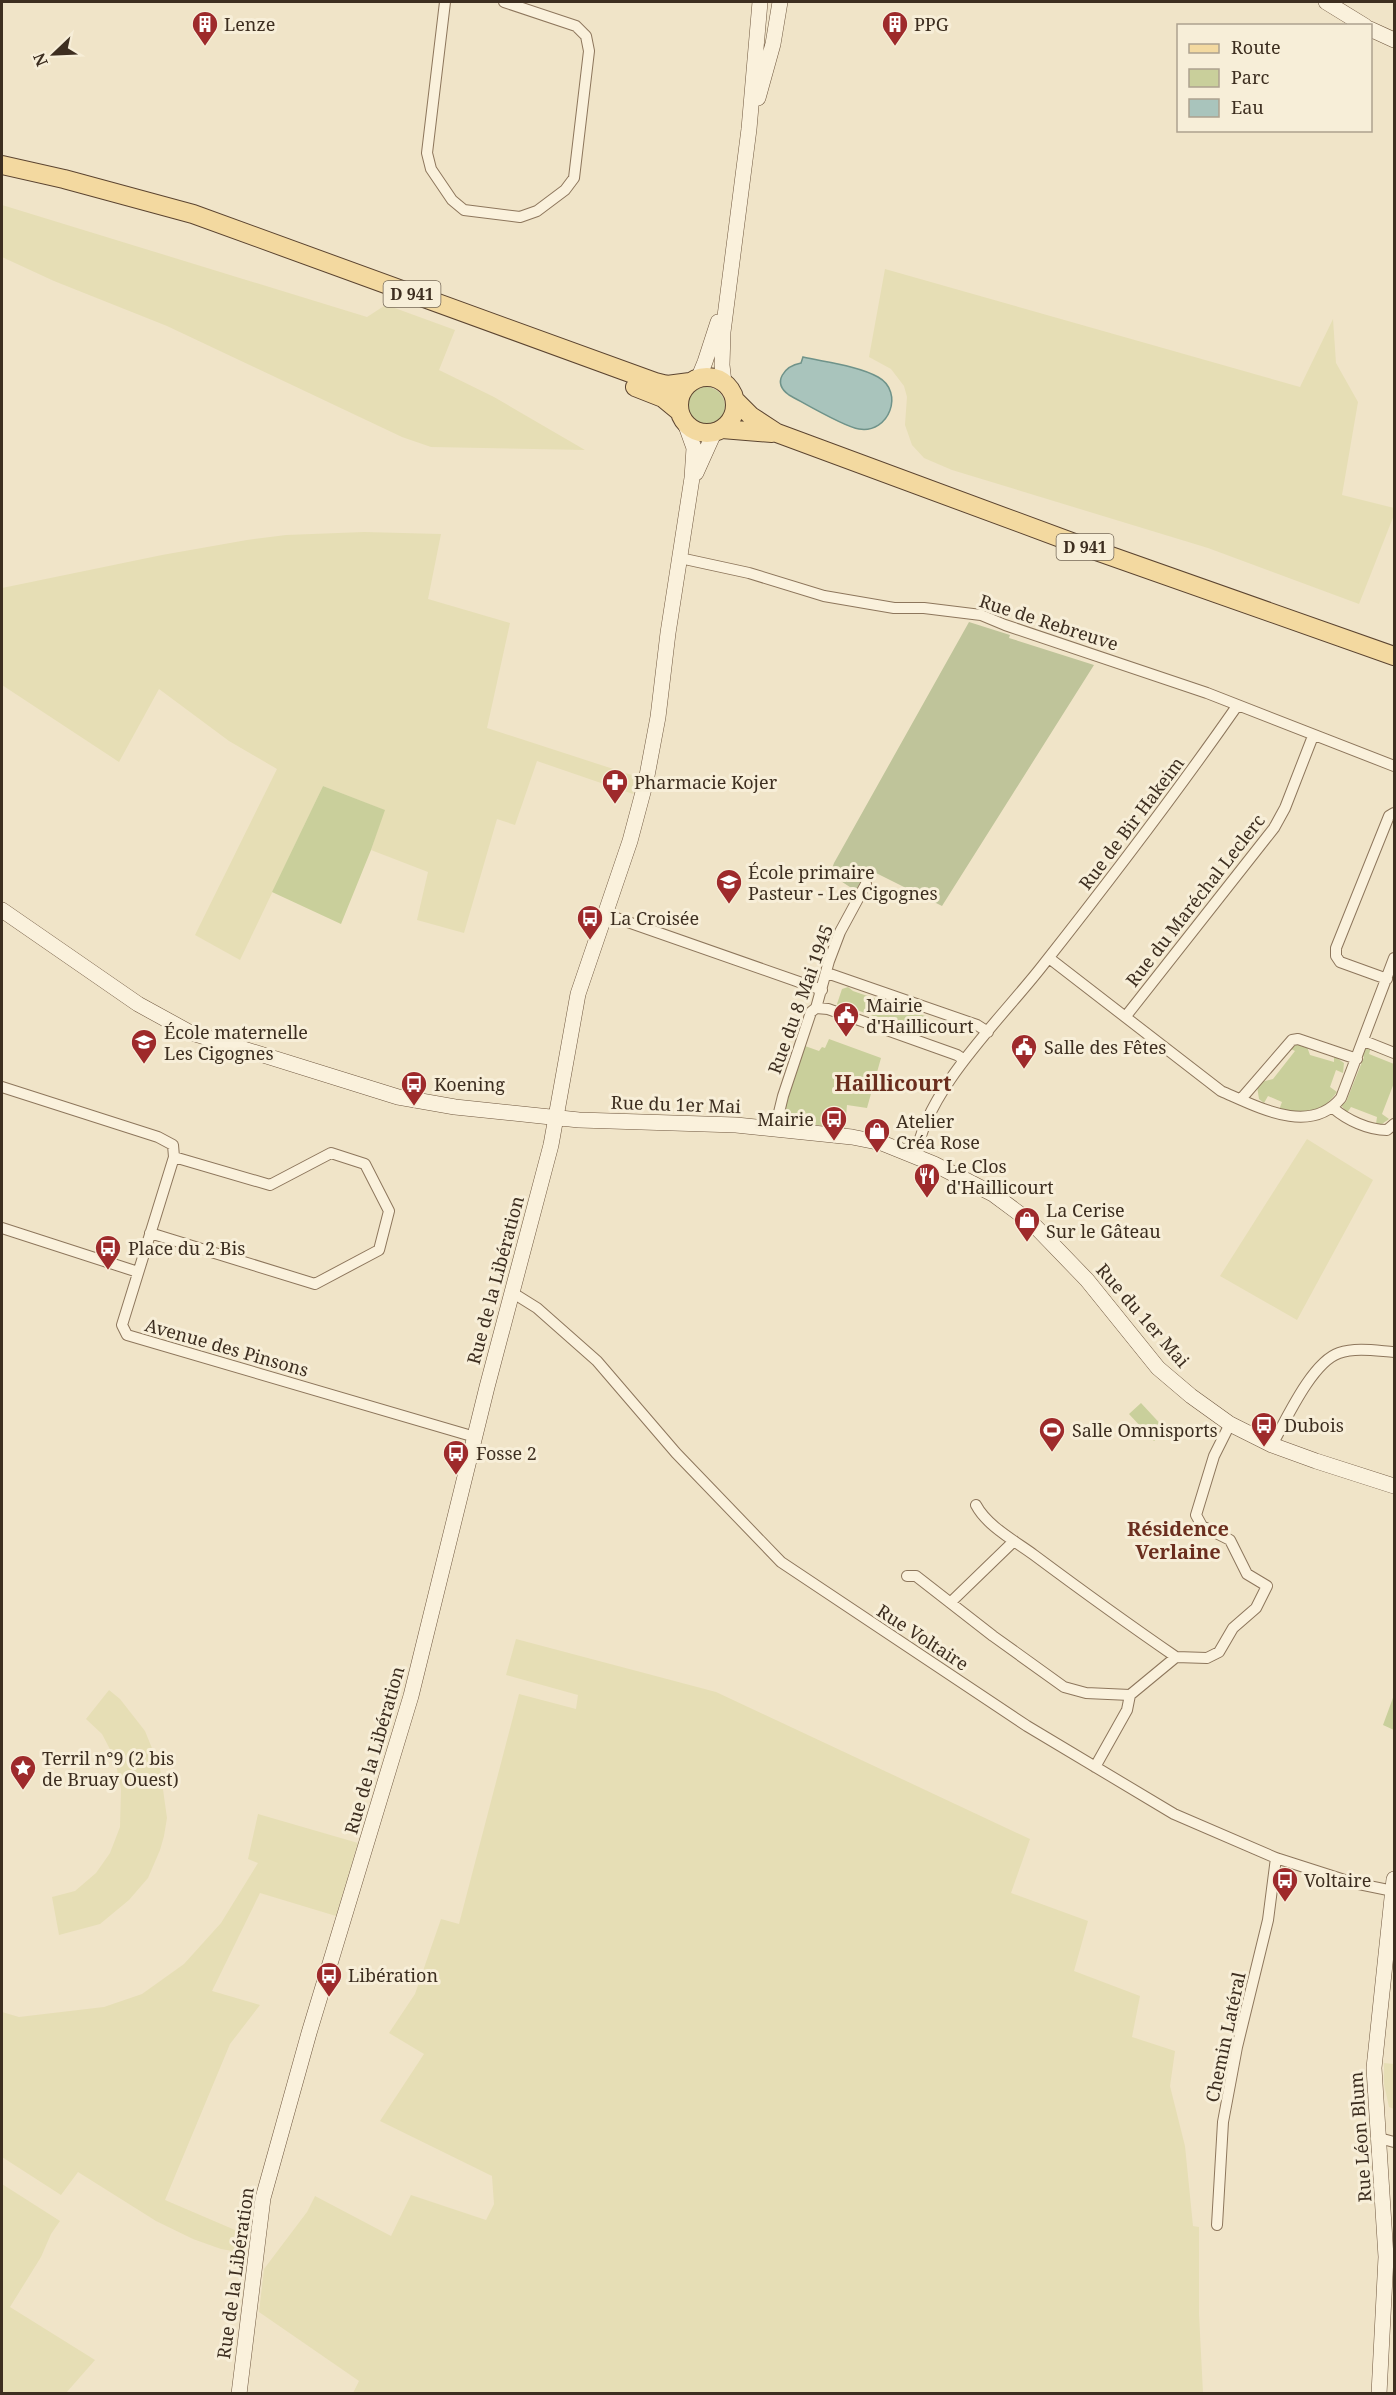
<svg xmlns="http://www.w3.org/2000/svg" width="1396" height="2395" font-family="'Noto Serif',serif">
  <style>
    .farmland { fill: #e6deb5 }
    .green { fill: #c9cf9b }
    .cemetery { fill: #bfc49a }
    .water { fill: #a9c4bc; stroke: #6f938a; stroke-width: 1.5 }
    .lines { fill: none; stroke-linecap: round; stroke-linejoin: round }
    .street-casing { stroke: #8d765c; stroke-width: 12 }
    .secondary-casing { stroke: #6f573f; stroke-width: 16 }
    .primary-casing { stroke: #5b4430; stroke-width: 20 }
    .street { stroke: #faf1dc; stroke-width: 10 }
    .secondary { stroke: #faf1dc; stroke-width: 15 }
    .primary { stroke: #f3d9a0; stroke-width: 18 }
    .labels { text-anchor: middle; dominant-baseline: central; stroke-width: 6; stroke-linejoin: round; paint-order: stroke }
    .shield { fill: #f7eed8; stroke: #756857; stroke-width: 1.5 }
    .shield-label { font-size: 16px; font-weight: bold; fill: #3d2e20 }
    .poi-label { font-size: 18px; fill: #3d2e20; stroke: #f7eed8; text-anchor: start }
    .street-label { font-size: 18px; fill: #3d2e20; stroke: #f7eed8 }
    .neighbourhood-label { font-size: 20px; font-weight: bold; fill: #6b2e1e; stroke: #f7eed8 }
    .quarter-label { font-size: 21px; font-weight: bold; fill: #6b2e1e; stroke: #f7eed8 }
  </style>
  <rect width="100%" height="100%" fill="#f0e4c8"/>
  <path class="farmland" d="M 2,205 L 367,317 L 384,306 L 392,307 L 455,330 L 439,370 L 494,397 L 585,450 L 431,447 L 402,437 L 167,326 L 54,281 L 2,257 Z
    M 885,269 L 1300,387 L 1333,319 L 1336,363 L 1358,402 L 1342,495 L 1394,508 L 1394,515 L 1359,604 L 1208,548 L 952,470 L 924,458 L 912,445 L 905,425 L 907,397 L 904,386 L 891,369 L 869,357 Z
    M 364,532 L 441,534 L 428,599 L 510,623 L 487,728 L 638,777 L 633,794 L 537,761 L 515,825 L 497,819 L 464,933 L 417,920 L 428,872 L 371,850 L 384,810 L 323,786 L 240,960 L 195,935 L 277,769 L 229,741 L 159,689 L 119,762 L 2,685 L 2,588 L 162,555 L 247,540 L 286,535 Z
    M 1307,1139 L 1373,1180 L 1297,1320 L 1220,1276 Z
    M 516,1639 L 716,1692 L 1030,1839 L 1011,1893 L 1088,1921 L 1074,1971 L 1140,1996 L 1132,2037 L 1175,2051 L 1170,2086 L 1185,2146 L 1193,2226 L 1199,2227 L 1199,2314 L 1203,2393 L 353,2393 L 359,2381 L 259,2312 L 264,2269 L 307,2212 L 315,2196 L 391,2236 L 411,2195 L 486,2220 L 494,2204 L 492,2176 L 380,2121 L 424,2054 L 389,2033 L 415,1994 L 441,1919 L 459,1924 L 519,1694 L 576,1709 L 578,1695 L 506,1675 Z
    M 109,1690 L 120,1699 L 145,1731 L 160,1768 L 167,1818 L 164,1836 L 160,1850 L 148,1878 L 129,1900 L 100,1924 L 59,1935 L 52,1897 L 75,1891 L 96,1873 L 110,1853 L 120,1827 L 121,1789 L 115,1759 L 102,1734 L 86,1719 Z
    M 258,1814 L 358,1843 L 336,1916 L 260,1893 L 212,1991 L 260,2005 L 230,2044 L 165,2200 L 249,2236 L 244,2253 L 221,2249 L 193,2239 L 156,2221 L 78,2172 L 61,2195 L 2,2157 L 2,2012 L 19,2017 L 104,2007 L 142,1994 L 184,1964 L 221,1923 L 258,1863 L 248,1859 Z
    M 1384,2063 L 1394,2064 L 1394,2109 L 1389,2107 L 1384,2084 Z
    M 2,2184 L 60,2221 L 51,2234 L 41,2257 L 10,2307 L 95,2360 L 66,2393 L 2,2393 Z"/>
  <path class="green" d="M687 406a19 19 0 1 1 38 0a19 19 0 1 1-38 0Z
    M 323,786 L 385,810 L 371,850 L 341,924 L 272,892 Z
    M 848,987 L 853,991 L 925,1016 L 919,1032 L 848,1007 L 839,1009 L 837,1004 L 842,989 Z
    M 829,1039 L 881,1058 L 867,1108 L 847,1105 L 845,1129 L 781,1120 L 805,1046 L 819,1051 L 822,1047 L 825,1048 Z
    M 1294,1044 L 1306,1044 L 1310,1055 L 1334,1062 L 1334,1056 L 1344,1063 L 1343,1073 L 1336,1070 L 1330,1087 L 1337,1092 C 1320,1115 1307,1114 1279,1110 L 1282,1102 L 1268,1096 L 1264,1103 L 1259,1099 L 1257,1086 L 1261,1082 L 1273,1079 L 1295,1051 L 1289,1048 Z
    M 1371,1047 L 1369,1054 L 1394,1064 L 1394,1083 L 1382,1114 L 1389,1119 L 1382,1124 L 1376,1124 L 1377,1117 L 1351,1107 L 1347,1113 L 1341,1105 L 1346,1102 L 1364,1057 L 1361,1055 L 1365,1049 Z
    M 1141,1403 L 1166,1430 L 1154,1441 L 1129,1414 Z
    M 1394,1695 L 1394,1730 L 1383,1725 Z"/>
  <path class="cemetery" d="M 969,622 L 1010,635 L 1009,638 L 1094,665 L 942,906 L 870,870 L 856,891 L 830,874 L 834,863 Z"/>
  <path class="water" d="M 803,357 C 825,362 859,366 878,377 C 905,392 889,434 859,429 C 844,427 804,403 789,395 C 771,382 785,366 801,363 Z"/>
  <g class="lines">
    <g class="street-casing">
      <path id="street" d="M 445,2 L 427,153 L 431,169 L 452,200 L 464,210 L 520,217 L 537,211 L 565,190 L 574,178 L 589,51 L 586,36 L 576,26 L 504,2
        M 680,558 L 749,573 L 824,596 L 894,608 L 924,608 L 981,615 L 1005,625 L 1207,693 L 1394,766
        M 605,914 L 822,990
        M 1049,958 L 1221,1091 C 1258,1107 1310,1136 1341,1098 L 1394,958
        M 827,973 L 977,1025 L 988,1032
        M 1387,979 L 1340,962 L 1336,956 L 1336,948 L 1389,816 L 1394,813
        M 816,1008 L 828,1009 L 957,1055 L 963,1059
        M 1126,1016 L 1274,828 L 1285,808 L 1313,736
        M 1364,1041 L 1394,1053
        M 2,1087 L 158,1137 L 173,1145 L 174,1157 L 122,1325 L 127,1335 L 475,1437
        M 1241,1099 L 1292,1040 L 1298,1039 L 1357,1059
        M 1333,1108 C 1347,1120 1368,1130 1387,1130 L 1394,1124
        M 775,1129 L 783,1096 L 811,1012 L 816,1008 L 829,961 L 840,932 L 866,884
        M 916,1156 C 926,1089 1002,1018 1043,965 C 1110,880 1175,795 1237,706
        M 2,1228 L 138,1272
        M 150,1233 L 315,1284 L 379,1250 L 389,1211 L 365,1164 L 331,1153 L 270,1185 L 174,1157
        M 513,1293 L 537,1308 L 597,1361 L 676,1453 L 781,1562 L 1027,1726 L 1174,1814 L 1276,1858 L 1354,1883 L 1393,1891
        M 1272,1445 C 1286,1420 1312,1362 1339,1353 C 1356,1347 1378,1351 1394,1352
        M 976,1505 C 987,1526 1015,1541 1034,1555 C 1081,1590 1128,1624 1176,1657
        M 907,1576 L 916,1576 L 993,1636 L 1064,1687 L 1086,1693 L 1130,1695
        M 951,1602 L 1014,1541
        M 1095,1767 L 1127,1710 L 1130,1695 L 1176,1657 L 1207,1658 L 1219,1652 L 1233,1628 L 1256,1608 L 1267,1586 L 1247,1574 L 1230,1540 L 1202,1526 L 1196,1515 L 1214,1456 L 1230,1424
        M 1379,2138 L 1394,2142
        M 1217,2225 L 1223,2122 L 1237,2047 L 1268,1920 L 1276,1858"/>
    </g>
    <g class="secondary-casing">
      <path id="secondary" d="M 1326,2 L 1365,26
        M 1370,29 L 1394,40
        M 758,98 L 773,44 L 780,2
        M 698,379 L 705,362 L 718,322
        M 724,383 L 722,365 L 723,332 L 749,129 L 760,2
        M 696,473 L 714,433
        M 2,910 L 138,1004 L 189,1032 L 398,1097 L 455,1107 L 579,1120 L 736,1125 L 852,1137 L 882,1143 L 934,1164 L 993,1194 L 1032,1223 L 1087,1280 L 1158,1368 L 1191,1396 L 1230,1424 L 1272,1445 L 1316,1461 L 1394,1486
        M 239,2394 L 263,2198 L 309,2033 L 411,1696 L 487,1387 L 551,1145 L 578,994 L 630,841 L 646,781 L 658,717 L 668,633 L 692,478 L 694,448 L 685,423
        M 1379,2394 L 1386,2257 L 1374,2068 L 1394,1879"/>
    </g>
    <g class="primary-casing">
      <path id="primary" d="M 2,165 L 64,179 L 193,214 L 655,382 L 667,385 L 690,382
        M679 405a28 28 0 1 1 56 0a28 28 0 1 1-56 0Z
        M 635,387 L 663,398 L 680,412
        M 735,400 L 751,416 L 777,433 L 1085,547 L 1394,656
        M 722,429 L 772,433"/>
    </g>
    <use href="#street" class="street"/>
    <use href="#secondary" class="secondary"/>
    <use href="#primary" class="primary"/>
  </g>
  <defs>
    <g id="building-pin" transform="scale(1.35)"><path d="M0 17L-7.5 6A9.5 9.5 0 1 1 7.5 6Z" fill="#9e2a2b" stroke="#f7eed8"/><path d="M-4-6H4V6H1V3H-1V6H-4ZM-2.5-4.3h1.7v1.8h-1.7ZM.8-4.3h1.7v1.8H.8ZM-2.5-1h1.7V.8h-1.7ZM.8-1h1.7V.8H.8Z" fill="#fff"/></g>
    <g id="pharmacy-pin" transform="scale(1.35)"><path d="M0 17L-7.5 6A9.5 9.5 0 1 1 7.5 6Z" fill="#9e2a2b" stroke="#f7eed8"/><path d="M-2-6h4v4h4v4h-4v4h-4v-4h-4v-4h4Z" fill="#fff"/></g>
    <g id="school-pin" transform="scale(1.35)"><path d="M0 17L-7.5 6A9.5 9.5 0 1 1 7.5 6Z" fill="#9e2a2b" stroke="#f7eed8"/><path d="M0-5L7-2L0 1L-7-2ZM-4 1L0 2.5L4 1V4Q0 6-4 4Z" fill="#fff"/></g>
    <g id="bus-pin" transform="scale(1.35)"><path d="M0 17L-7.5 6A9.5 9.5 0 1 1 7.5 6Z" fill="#9e2a2b" stroke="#f7eed8"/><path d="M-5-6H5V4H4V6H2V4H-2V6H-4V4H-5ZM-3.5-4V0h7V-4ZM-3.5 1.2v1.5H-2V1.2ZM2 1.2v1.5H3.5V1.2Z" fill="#fff"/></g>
    <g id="civic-pin" transform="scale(1.35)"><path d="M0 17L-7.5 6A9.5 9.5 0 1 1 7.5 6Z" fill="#9e2a2b" stroke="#f7eed8"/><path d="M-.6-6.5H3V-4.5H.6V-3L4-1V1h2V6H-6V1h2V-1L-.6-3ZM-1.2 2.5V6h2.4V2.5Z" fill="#fff"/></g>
    <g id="shop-pin" transform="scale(1.35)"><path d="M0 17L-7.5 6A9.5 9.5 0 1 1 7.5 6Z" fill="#9e2a2b" stroke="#f7eed8"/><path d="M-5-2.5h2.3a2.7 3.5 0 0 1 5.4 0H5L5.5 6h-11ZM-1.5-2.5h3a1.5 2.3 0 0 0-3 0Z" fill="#fff"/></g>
    <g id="restaurant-pin" transform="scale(1.35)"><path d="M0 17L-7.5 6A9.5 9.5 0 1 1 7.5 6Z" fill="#9e2a2b" stroke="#f7eed8"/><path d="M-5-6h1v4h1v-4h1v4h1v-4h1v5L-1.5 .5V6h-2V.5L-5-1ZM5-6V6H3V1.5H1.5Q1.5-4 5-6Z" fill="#fff"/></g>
    <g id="stadium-pin" transform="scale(1.35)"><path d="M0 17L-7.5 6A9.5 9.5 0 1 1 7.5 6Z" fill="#9e2a2b" stroke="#f7eed8"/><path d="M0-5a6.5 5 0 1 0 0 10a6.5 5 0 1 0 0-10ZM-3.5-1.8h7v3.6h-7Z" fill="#fff"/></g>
    <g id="sight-pin" transform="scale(1.35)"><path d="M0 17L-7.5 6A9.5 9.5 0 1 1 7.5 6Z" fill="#9e2a2b" stroke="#f7eed8"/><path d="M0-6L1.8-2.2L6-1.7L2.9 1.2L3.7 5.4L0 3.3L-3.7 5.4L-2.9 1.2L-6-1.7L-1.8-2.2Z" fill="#fff"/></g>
  </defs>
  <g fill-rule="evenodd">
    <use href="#building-pin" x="205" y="24"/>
    <use href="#building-pin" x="895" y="24"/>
    <use href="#pharmacy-pin" x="615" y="782"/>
    <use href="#school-pin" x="729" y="882"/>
    <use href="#bus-pin" x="590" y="918"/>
    <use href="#civic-pin" x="846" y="1015"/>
    <use href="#school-pin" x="144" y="1042"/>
    <use href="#civic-pin" x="1024" y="1047"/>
    <use href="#bus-pin" x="414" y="1084"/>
    <use href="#bus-pin" x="834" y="1119"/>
    <use href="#shop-pin" x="877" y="1131"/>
    <use href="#restaurant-pin" x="927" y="1176"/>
    <use href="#shop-pin" x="1027" y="1220"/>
    <use href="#bus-pin" x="108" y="1248"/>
    <use href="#bus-pin" x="1264" y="1425"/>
    <use href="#stadium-pin" x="1052" y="1430"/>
    <use href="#bus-pin" x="456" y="1453"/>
    <use href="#sight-pin" x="23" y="1768"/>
    <use href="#bus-pin" x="1285" y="1880"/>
    <use href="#bus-pin" x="329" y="1975"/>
  </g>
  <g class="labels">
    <g class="shield">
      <rect x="383.5" y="281" width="57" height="26" rx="4.5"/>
      <rect x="1056.5" y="534" width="57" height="26" rx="4.5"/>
    </g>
    <g class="shield-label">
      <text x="412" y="294">D 941</text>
      <text x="1085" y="547">D 941</text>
    </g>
    <g class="poi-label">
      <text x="224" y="24">Lenze</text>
      <text x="914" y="24">PPG</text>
      <text x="634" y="782">Pharmacie Kojer</text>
      <text x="748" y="872">École primaire<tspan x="748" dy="21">Pasteur - Les Cigognes</tspan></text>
      <text x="610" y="918">La Croisée</text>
      <text x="866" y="1005">Mairie<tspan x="866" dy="21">d'Haillicourt</tspan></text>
      <text x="164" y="1032">École maternelle<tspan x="164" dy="21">Les Cigognes</tspan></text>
      <text x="1044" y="1047">Salle des Fêtes</text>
      <text x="434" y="1084">Koening</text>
      <text x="814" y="1119" text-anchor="end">Mairie</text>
      <text x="896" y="1121">Atelier<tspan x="896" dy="21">Créa Rose</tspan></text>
      <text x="946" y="1166">Le Clos<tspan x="946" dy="21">d'Haillicourt</tspan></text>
      <text x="1046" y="1210">La Cerise<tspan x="1046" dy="21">Sur le Gâteau</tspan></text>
      <text x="128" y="1248">Place du 2 Bis</text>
      <text x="1284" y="1425">Dubois</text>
      <text x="1072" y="1430">Salle Omnisports</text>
      <text x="476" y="1453">Fosse 2</text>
      <text x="42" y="1758">Terril n°9 (2 bis<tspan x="42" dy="21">de Bruay Ouest)</tspan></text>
      <text x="1304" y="1880">Voltaire</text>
      <text x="348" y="1975">Libération</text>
    </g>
    <g class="street-label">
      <text transform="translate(1049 622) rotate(18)">Rue de Rebreuve</text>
      <text transform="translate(1131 823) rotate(-53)">Rue de Bir Hakeim</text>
      <text transform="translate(1195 900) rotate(-52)">Rue du Maréchal Leclerc</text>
      <text transform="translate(800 999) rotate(-70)">Rue du 8 Mai 1945</text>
      <text transform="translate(676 1104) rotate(2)">Rue du 1er Mai</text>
      <text transform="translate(495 1280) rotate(-75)">Rue de la Libération</text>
      <text transform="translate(1143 1315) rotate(49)">Rue du 1er Mai</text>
      <text transform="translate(227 1347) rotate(16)">Avenue des Pinsons</text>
      <text transform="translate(923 1637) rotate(33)">Rue Voltaire</text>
      <text transform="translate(374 1750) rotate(-74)">Rue de la Libération</text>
      <text transform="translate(1225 2037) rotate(-78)">Chemin Latéral</text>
      <text transform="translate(1360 2137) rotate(-94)">Rue Léon Blum</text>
      <text transform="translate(235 2273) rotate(-82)">Rue de la Libération</text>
    </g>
    <g class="neighbourhood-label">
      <text x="1178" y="1528">Résidence<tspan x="1178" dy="23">Verlaine</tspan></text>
    </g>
    <g class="quarter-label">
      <text x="893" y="1083">Haillicourt</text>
    </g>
  </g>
  <rect width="1396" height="2395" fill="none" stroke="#3d2e20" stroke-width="6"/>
  <rect x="1177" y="24" width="195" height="108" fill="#f7eed8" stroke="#ada18e" stroke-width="1.5"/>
  <rect x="1189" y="44" width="30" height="9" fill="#f3d9a0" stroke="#ada18e" stroke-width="1.5"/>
  <text x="1231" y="54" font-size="18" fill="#3d2e20">Route</text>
  <rect x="1189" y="69" width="30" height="18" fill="#c9cf9b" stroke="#ada18e" stroke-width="1.5"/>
  <text x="1231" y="84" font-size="18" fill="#3d2e20">Parc</text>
  <rect x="1189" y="99" width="30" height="18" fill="#a9c4bc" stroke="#ada18e" stroke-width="1.5"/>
  <text x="1231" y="114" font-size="18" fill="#3d2e20">Eau</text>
  <g transform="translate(54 54) rotate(247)" stroke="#f7eed8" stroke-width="4.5" paint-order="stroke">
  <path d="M0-4.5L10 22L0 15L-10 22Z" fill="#3d2e20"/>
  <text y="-9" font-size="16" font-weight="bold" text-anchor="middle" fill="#3d2e20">N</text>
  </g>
</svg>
